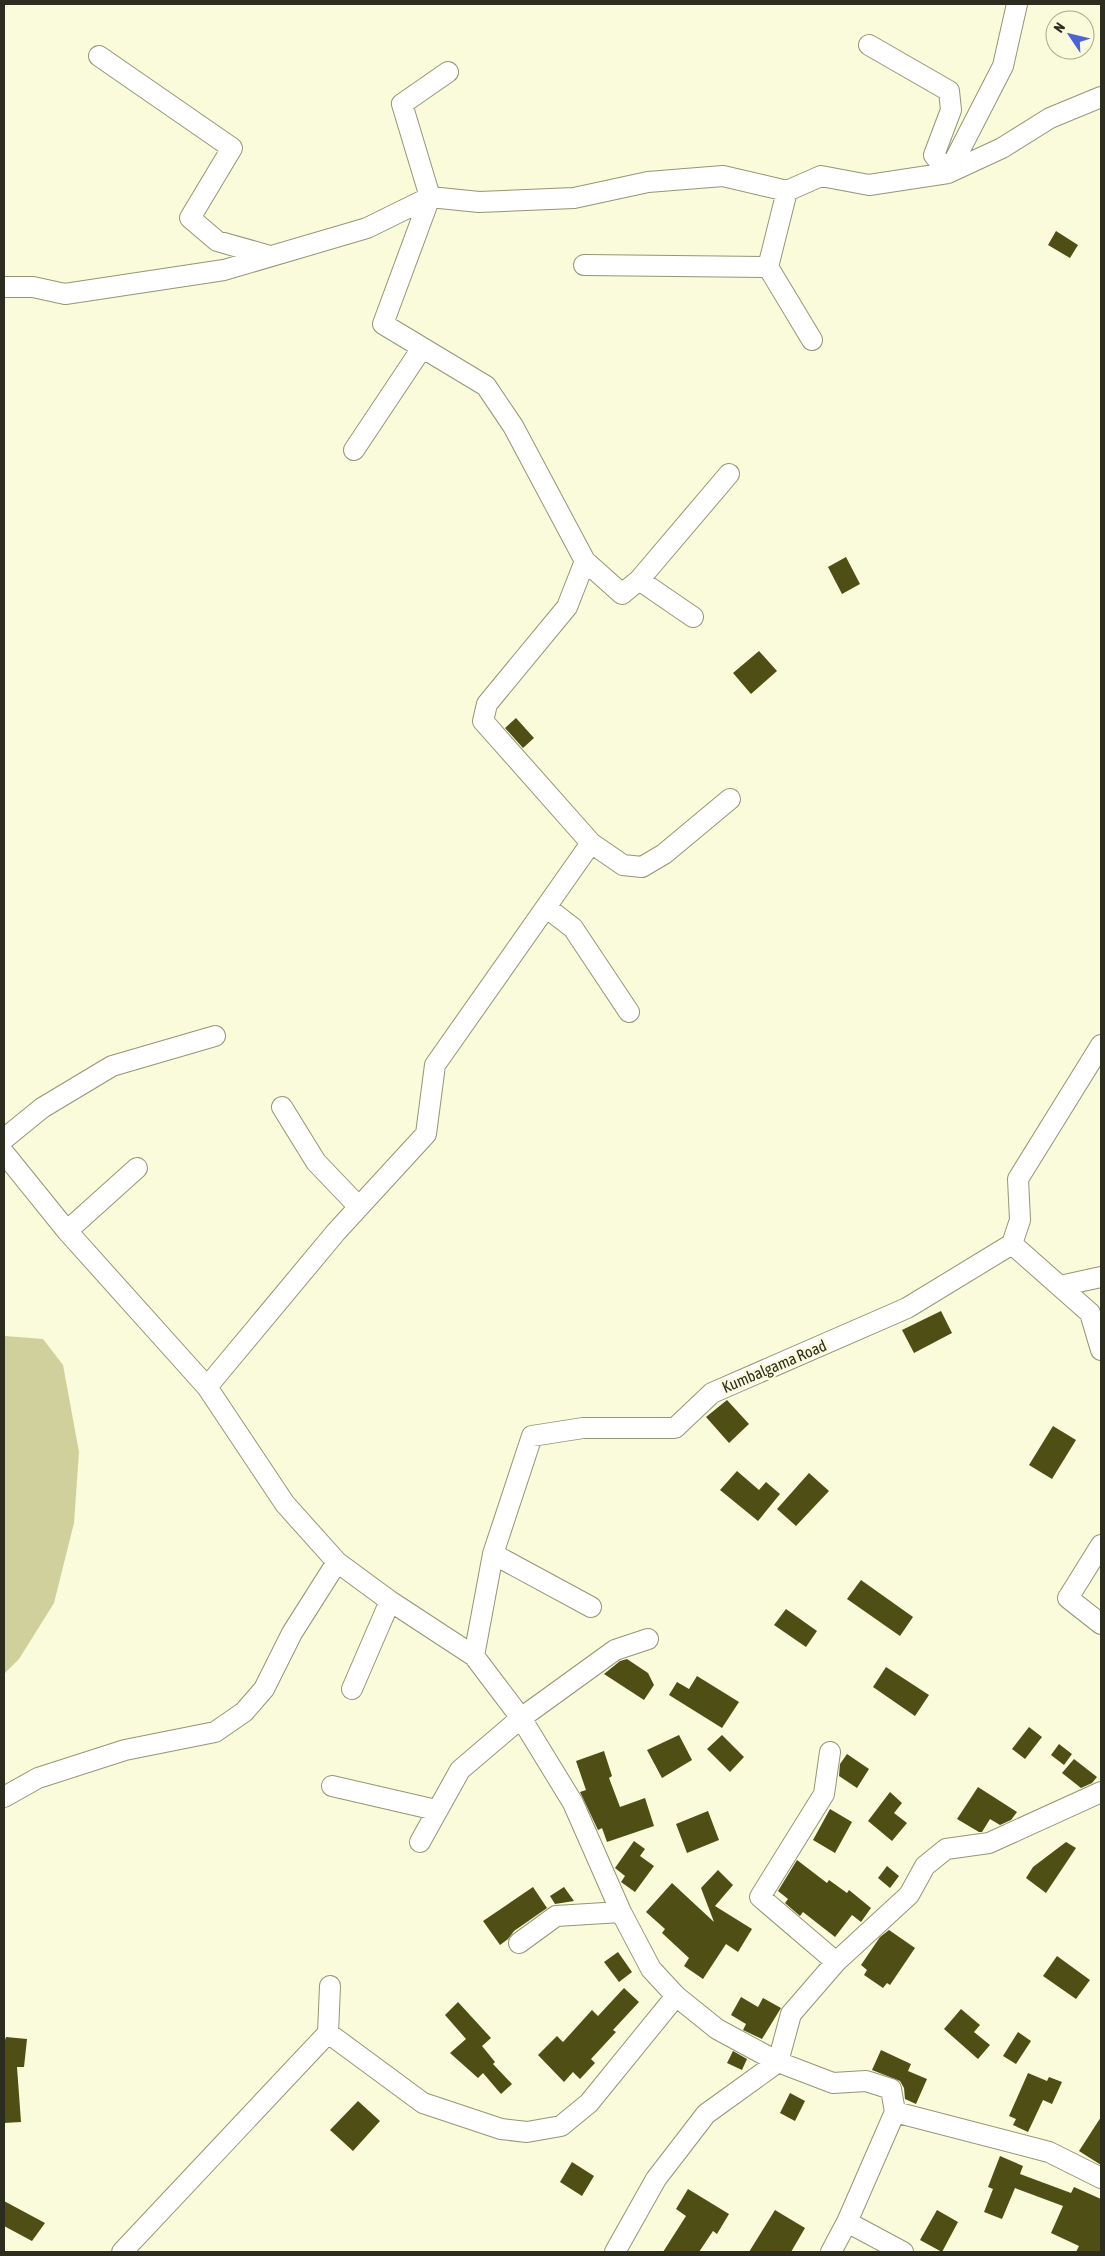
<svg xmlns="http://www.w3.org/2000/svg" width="1105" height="2256" font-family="'Asap Condensed',sans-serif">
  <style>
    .green { fill: #cfd09c }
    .building { fill: #4f4e15 }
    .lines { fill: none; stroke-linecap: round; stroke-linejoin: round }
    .street-casing { stroke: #959577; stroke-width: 22 }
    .street { stroke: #fff; stroke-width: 20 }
    .labels { text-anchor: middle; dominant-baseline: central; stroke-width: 5; stroke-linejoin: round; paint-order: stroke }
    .street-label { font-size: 16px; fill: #2c2c1f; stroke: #fafbda }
  </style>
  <rect width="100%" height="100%" fill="#fafbda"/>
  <path class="green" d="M 5,1336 L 43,1339 L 63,1365 L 79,1452 L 74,1523 L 54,1603 L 19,1659 L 4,1674 Z"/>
  <path class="building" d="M 1056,231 L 1078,245 L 1070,258 L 1048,245 Z
    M 846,557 L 860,584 L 842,594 L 828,567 Z
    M 759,651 L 777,671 L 751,694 L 733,673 Z
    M 516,718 L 534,738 L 523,748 L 505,728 Z
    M 941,1311 L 952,1333 L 914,1353 L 902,1330 Z
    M 727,1400 L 749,1424 L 729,1443 L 706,1417 Z
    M 1053,1426 L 1076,1440 L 1052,1479 L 1029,1465 Z
    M 737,1471 L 759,1490 L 766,1482 L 780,1494 L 758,1521 L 720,1490 Z
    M 809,1473 L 829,1491 L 796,1526 L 777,1509 Z
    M 861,1580 L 913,1617 L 900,1636 L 847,1599 Z
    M 786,1609 L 817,1631 L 806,1647 L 774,1625 Z
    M 627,1659 L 648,1673 L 654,1685 L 644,1700 L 604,1674 L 620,1661 Z
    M 886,1667 L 929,1695 L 915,1716 L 873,1687 Z
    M 697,1676 L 739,1702 L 722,1728 L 669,1695 L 677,1682 L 689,1689 Z
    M 1029,1727 L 1042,1737 L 1025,1759 L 1012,1749 Z
    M 679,1735 L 692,1760 L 662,1778 L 647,1750 Z
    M 722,1735 L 744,1757 L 730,1772 L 707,1749 Z
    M 1059,1744 L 1072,1754 L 1064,1765 L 1051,1755 Z
    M 604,1751 L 612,1776 L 609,1778 L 620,1807 L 645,1798 L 654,1826 L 607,1842 L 602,1828 L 598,1830 L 580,1792 L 586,1790 L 576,1761 Z
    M 847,1754 L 869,1769 L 857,1788 L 839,1776 L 840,1764 Z
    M 1074,1759 L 1097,1777 L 1092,1783 L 1081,1788 L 1062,1773 Z
    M 978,1787 L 1017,1812 L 1011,1820 L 1000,1825 L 990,1819 L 982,1832 L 979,1832 L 957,1819 Z
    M 890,1792 L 902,1803 L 894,1813 L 907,1823 L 892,1841 L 868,1821 Z
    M 830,1809 L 852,1822 L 835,1853 L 813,1840 Z
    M 708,1811 L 719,1840 L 687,1853 L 676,1824 Z
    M 634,1841 L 645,1849 L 640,1856 L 654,1866 L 635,1892 L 621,1882 L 625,1876 L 615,1868 Z
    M 1066,1842 L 1076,1848 L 1046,1893 L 1026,1878 L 1033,1867 Z
    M 797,1860 L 827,1883 L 829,1880 L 847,1893 L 849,1890 L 871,1908 L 861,1922 L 852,1915 L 835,1937 L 803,1912 L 800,1916 L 785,1903 L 788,1899 L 778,1891 Z
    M 887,1866 L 899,1876 L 890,1888 L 878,1878 Z
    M 718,1870 L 733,1885 L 715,1906 L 752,1929 L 738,1952 L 726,1944 L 703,1979 L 684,1966 L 689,1958 L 662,1933 L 665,1929 L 646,1912 L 672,1883 L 714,1922 L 701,1888 Z
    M 533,1887 L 547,1908 L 514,1931 L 508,1939 L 500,1945 L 483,1921 Z
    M 564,1887 L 574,1901 L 555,1904 L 550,1896 Z
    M 889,1930 L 915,1948 L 890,1985 L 887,1983 L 883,1988 L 864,1975 L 867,1970 L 861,1965 L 880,1937 Z
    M 618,1952 L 632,1972 L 619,1982 L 604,1962 Z
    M 1057,1956 L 1090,1980 L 1076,1999 L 1043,1976 Z
    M 624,1988 L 639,2002 L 613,2030 L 616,2032 L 591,2059 L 595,2063 L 580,2079 L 573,2072 L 564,2082 L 538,2055 L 557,2036 L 563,2042 L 592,2010 L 598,2016 Z
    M 741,1997 L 758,2007 L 763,1998 L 781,2008 L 762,2039 L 743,2030 L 746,2024 L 731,2015 Z
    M 458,2002 L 491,2038 L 482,2046 L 495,2062 L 493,2064 L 512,2084 L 501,2094 L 483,2073 L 478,2078 L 450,2053 L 466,2039 L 445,2015 Z
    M 961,2009 L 980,2025 L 974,2032 L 990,2045 L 978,2059 L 944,2029 Z
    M 1018,2032 L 1031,2041 L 1016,2064 L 1003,2056 Z
    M 6,2037 L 27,2039 L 24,2067 L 17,2067 L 21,2122 L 4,2123 L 4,2043 Z
    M 881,2050 L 911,2064 L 908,2071 L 927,2079 L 916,2104 L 905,2099 L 904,2088 L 900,2081 L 872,2070 Z
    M 733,2051 L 747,2059 L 742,2070 L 727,2063 Z
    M 1028,2073 L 1047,2081 L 1049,2077 L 1062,2082 L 1052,2104 L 1043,2100 L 1028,2132 L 1013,2125 L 1016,2119 L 1009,2116 Z
    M 790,2093 L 805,2101 L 795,2121 L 780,2113 Z
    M 358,2101 L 380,2121 L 353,2151 L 330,2130 Z
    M 1101,2117 L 1101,2165 L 1079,2151 Z
    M 1000,2156 L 1023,2166 L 1020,2174 L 1071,2193 L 1074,2187 L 1101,2199 L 1101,2252 L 1076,2252 L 1079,2246 L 1051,2233 L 1063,2206 L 1015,2188 L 1002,2219 L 984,2212 L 993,2189 L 988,2187 Z
    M 572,2162 L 594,2176 L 582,2196 L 560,2182 Z
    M 688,2189 L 729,2214 L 717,2234 L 713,2231 L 699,2252 L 663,2252 L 686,2216 L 676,2209 Z
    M 4,2201 L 45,2223 L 32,2241 L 4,2226 Z
    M 775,2210 L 805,2228 L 791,2252 L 749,2252 Z
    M 937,2210 L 958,2222 L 942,2252 L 920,2240 Z"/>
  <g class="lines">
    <g class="street-casing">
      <path id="street" d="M 869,45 L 949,91 L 951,110 L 934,155 L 948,173 L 1003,66 L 1017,4
        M 99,56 L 232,148 L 190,218 L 217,241 L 270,256
        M 787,191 L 768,267 L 812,340
        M 584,265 L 768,267
        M 4,287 L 33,287 L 65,294 L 224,270 L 367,228 L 430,197 L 479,202 L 574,198 L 648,182 L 723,176 L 787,191 L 821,176 L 869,185 L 948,173 L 1002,148 L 1050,118 L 1101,97
        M 354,450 L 422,348
        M 585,561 L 622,594 L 639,580 L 693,617
        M 639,580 L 729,474
        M 591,843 L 623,865 L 642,867 L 664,854 L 730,799
        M 547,908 L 573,928 L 629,1012
        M 282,1107 L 316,1162 L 359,1207
        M 4,1139 L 42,1108 L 112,1066 L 215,1036
        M 4,1153 L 67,1231 L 207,1387 L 285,1504 L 337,1562 L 390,1601 L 474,1656 L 521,1718 L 573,1803 L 621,1912 L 651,1969 L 676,1996 L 717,2029 L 778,2062 L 833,2083 L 866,2081 L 891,2089 L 895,2112 L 1049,2152 L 1101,2178
        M 67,1231 L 137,1168
        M 1012,1244 L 1090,1313 L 1101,1350
        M 1060,1286 L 1101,1277
        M 207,1387 L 336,1232 L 426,1134 L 435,1065 L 591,843 L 483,721 L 487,704 L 567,607 L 585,561 L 513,426 L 486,386 L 383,324 L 430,197 L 402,104 L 448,72
        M 1101,1545 L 1068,1598 L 1101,1624
        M 493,1554 L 591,1607
        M 474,1656 L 493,1554 L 532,1436 L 583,1428 L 675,1428 L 712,1393 L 907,1308 L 1012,1244 L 1020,1220 L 1018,1179 L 1101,1045
        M 352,1689 L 390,1601
        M 830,1752 L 824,1794 L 760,1897 L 836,1962
        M 332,1786 L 436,1810
        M 4,1797 L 38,1778 L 125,1750 L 215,1732 L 244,1712 L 264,1689 L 292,1633 L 337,1562
        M 420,1842 L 460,1770 L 521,1718 L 615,1650 L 648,1639
        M 519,1943 L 556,1916 L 621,1912
        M 330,1986 L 328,2033 L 423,2103 L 501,2129 L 527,2132 L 561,2126 L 589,2103 L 676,1996
        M 847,2222 L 903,2252
        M 122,2252 L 328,2033
        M 615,2252 L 656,2179 L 706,2114 L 778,2062 L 791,2014 L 836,1962 L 909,1895 L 925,1866 L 946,1849 L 989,1843 L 1101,1792
        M 831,2252 L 847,2222 L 895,2112"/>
    </g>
    <use href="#street" class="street"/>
  </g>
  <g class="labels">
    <g class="street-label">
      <text transform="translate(774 1366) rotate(-23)">Kumbalgama Road</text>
    </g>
  </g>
  <rect width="1105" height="2256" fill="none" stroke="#2c2c1f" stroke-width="10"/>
  <g transform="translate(1070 35) rotate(305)"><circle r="24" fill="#fafbda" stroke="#a8a88f"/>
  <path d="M0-4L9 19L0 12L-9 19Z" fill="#4b63d7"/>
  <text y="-8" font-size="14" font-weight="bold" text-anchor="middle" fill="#2c2c1f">N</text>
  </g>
</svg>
